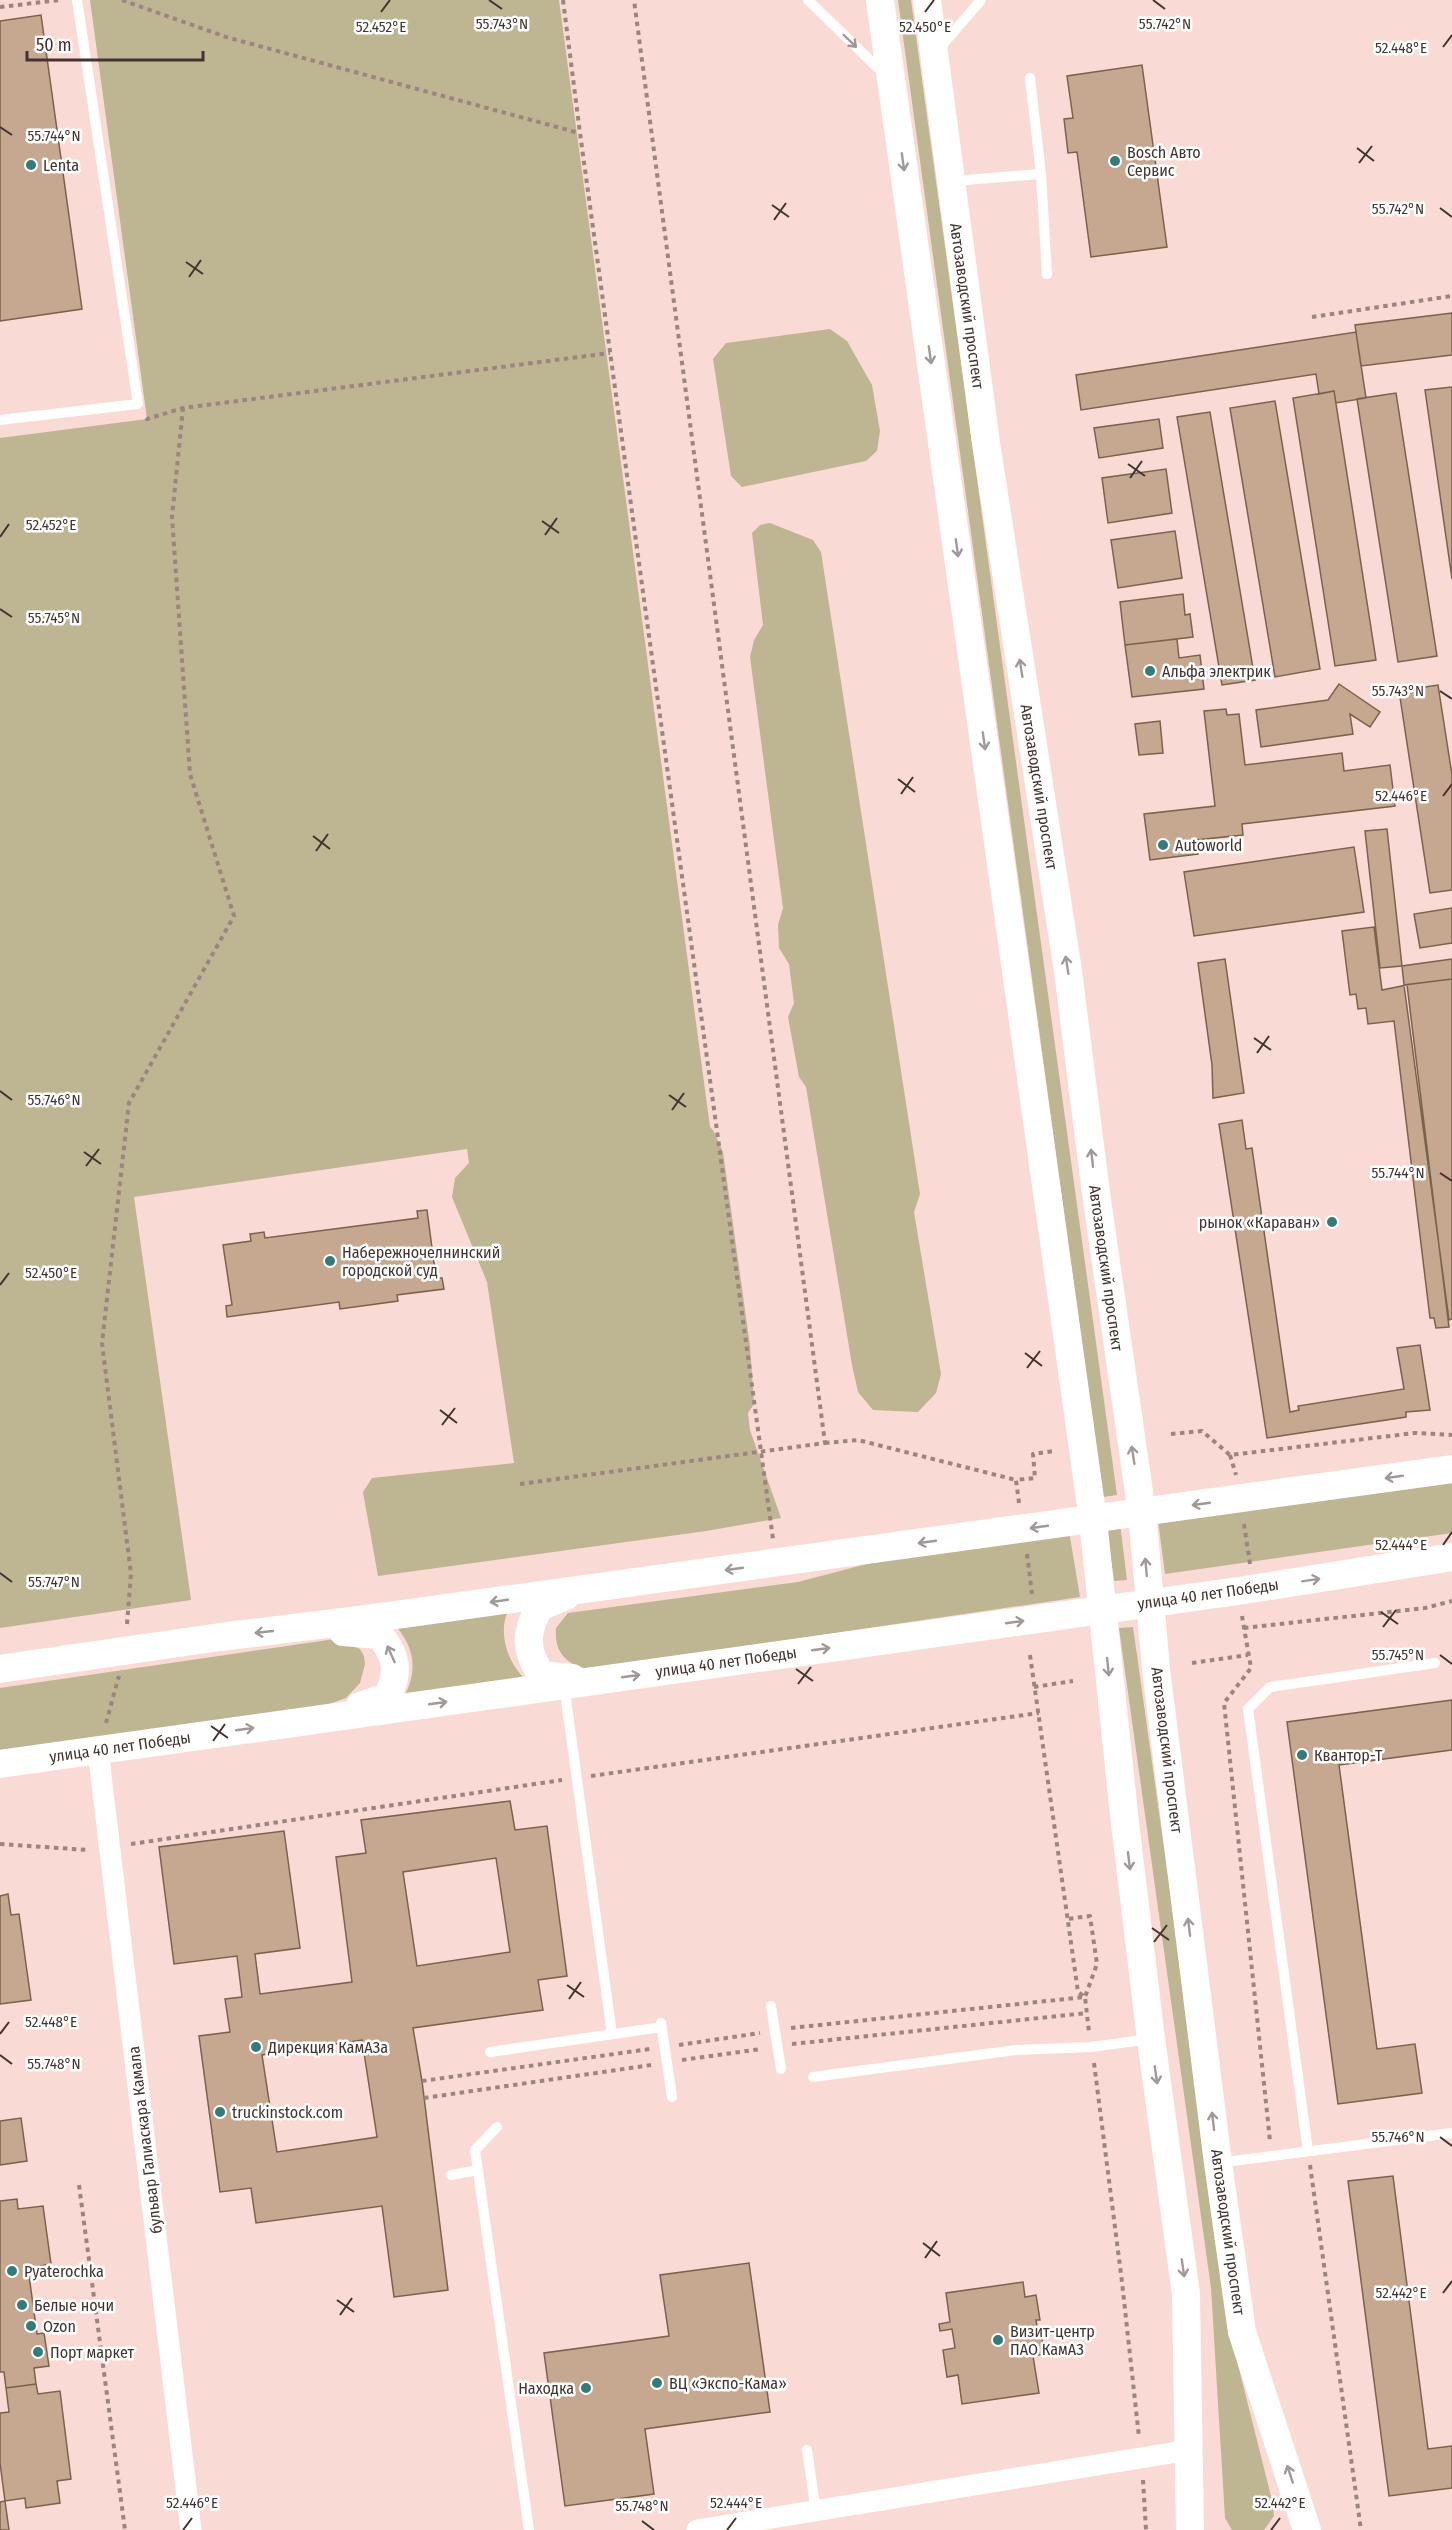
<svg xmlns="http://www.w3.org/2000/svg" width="1452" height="2530" font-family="'Fira Sans Condensed',sans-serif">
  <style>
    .green { fill: #beb592 }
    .building { fill: #c5a88f; stroke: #7b624c; stroke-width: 1.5; fill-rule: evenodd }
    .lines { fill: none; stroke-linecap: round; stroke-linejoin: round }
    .path { stroke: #9c8480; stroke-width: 4; stroke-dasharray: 4.5 4.5; stroke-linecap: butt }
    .lane { stroke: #fff; stroke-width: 10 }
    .street { stroke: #fff; stroke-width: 21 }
    .secondary { stroke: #fff; stroke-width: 28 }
    .oneway { stroke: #a09998 }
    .ticks { fill: none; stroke: #423330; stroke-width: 2 }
    .poi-dot { fill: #337c7b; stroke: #fff; stroke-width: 2 }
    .labels { text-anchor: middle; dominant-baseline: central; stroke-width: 5; stroke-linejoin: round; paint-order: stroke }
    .poi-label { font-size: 16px; fill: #423330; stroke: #fff; text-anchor: start }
    .street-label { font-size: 16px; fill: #423330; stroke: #fff }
    .ticks-label { font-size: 15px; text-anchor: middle; fill: #423330; stroke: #fff; stroke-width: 5; stroke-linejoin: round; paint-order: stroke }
  </style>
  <rect width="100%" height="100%" fill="#fadad4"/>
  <path class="green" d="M 90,0 L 559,0 L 710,1127 L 713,1130 L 723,1152 L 750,1346 L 754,1404 L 748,1413 L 750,1430 L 781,1518 L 706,1531 L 378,1576 L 363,1492 L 372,1478 L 514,1463 L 487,1282 L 452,1197 L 455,1178 L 469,1163 L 467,1149 L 134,1197 L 191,1600 L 0,1628 L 0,438 L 147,419 Z
    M 898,0 L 911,0 L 1117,1495 L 1103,1497 Z
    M 830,329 L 847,341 L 872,385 L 880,431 L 877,451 L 866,461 L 742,487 L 731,476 L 713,359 L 726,343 Z
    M 770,523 L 813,540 L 821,552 L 920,1194 L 914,1212 L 941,1374 L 936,1393 L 918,1412 L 873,1410 L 858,1392 L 852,1365 L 806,1087 L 799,1077 L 788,1017 L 794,1003 L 789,964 L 779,948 L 778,925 L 783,908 L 750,657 L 754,640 L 763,625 L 752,533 L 760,525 Z
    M 1452,1482 L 1452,1533 L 1165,1574 L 1158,1520 Z
    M 1120,1523 L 1127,1580 L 1114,1581 L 1106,1525 Z
    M 1069,1531 L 1080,1597 L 589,1669 C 566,1665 554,1652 556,1628 L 568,1613 L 798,1582 L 882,1560 Z
    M 508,1611 C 498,1633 507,1661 524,1678 L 405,1695 C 418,1669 414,1648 396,1626 Z
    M 1133,1627 L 1235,2353 L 1273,2504 L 1274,2516 L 1264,2530 L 1232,2530 L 1225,2518 L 1211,2288 L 1119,1628 Z
    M 335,1639 L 360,1649 L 364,1656 L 365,1664 L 360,1683 L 346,1698 L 280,1721 L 0,1756 L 0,1688 Z"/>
  <path class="building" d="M 41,15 L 82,309 L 0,321 L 0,21 Z
    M 1142,65 L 1167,247 L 1091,257 L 1077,152 L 1068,153 L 1064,119 L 1073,118 L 1067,76 Z
    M 1452,313 L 1452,355 L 1361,366 L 1355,325 Z
    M 1356,332 L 1366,398 L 1336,403 L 1334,391 L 1319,394 L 1316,374 L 1081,410 L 1076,375 Z
    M 1452,387 L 1452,579 L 1425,390 Z
    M 1334,391 L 1376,660 L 1335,666 L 1293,398 Z
    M 1396,393 L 1437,656 L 1398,662 L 1357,399 Z
    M 1275,401 L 1320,669 L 1275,677 L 1230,408 Z
    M 1210,412 L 1255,680 L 1222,685 L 1177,417 Z
    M 1159,419 L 1163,448 L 1099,458 L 1094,428 Z
    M 1166,469 L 1172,513 L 1108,523 L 1102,478 Z
    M 1175,531 L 1182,578 L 1118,588 L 1111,540 Z
    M 1183,594 L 1185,615 L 1190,614 L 1193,637 L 1125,645 L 1120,602 Z
    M 1177,639 L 1179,658 L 1200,655 L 1204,689 L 1132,697 L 1125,645 Z
    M 1339,684 L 1380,712 L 1370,727 L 1350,714 L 1353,734 L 1261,747 L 1256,710 L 1328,700 Z
    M 1438,685 L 1452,775 L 1452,890 L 1430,893 L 1399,691 Z
    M 1226,709 L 1227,715 L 1239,714 L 1245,765 L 1342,753 L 1344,771 L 1390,765 L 1395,806 L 1242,824 L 1243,835 L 1196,840 L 1198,854 L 1150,860 L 1144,814 L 1215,806 L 1204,711 Z
    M 1160,721 L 1163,753 L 1139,755 L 1135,724 Z
    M 1387,829 L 1402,966 L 1380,968 L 1365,831 Z
    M 1354,847 L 1364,912 L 1194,936 L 1184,872 Z
    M 1452,908 L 1452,943 L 1420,948 L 1414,914 Z
    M 1374,927 L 1382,990 L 1407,985 L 1449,1327 L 1436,1328 L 1434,1318 L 1430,1318 L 1394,1021 L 1368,1024 L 1366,1008 L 1358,1009 L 1356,994 L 1350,995 L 1342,931 Z
    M 1225,959 L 1244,1093 L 1213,1098 L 1212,1065 L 1198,963 Z
    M 1452,959 L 1452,979 L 1404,985 L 1402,966 Z
    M 1452,979 L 1452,1319 L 1449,1320 L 1404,985 Z
    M 1242,1120 L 1246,1149 L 1252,1148 L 1290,1412 L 1299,1410 L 1298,1406 L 1404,1389 L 1397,1348 L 1420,1345 L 1430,1410 L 1406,1412 L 1406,1417 L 1267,1438 L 1219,1124 Z
    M 427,1210 L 436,1278 L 442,1278 L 444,1289 L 397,1295 L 398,1301 L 340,1309 L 339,1302 L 227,1317 L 226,1306 L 232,1305 L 223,1245 L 251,1241 L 250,1234 L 264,1232 L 265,1238 L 418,1218 L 417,1211 Z
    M 1452,1700 L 1452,1750 L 1339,1765 L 1377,2049 L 1415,2044 L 1422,2093 L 1338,2104 L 1287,1722 Z
    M 510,1801 L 515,1830 L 547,1826 L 567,1976 L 538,1980 L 543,2010 L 413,2028 L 422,2081 L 448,2290 L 394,2297 L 382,2206 L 256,2223 L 251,2188 L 220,2192 L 199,2036 L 230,2032 L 225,1999 L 242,1997 L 237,1956 L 174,1964 L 159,1847 L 284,1831 L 300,1948 L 255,1954 L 260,1994 L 352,1982 L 336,1857 L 366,1853 L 361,1820 ZM 496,1858 L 510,1952 L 417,1966 L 403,1872 ZM 362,2040 L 377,2137 L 277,2152 L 262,2055 Z
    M 8,1894 L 11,1915 L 19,1914 L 31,2000 L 0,2004 L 0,1896 Z
    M 21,2118 L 27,2161 L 0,2165 L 0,2121 Z
    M 1393,2176 L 1428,2449 L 1452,2446 L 1452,2488 L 1389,2496 L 1348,2181 Z
    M 17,2199 L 18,2209 L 43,2206 L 51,2264 L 28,2268 L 37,2334 L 44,2333 L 49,2366 L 34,2368 L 36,2384 L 6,2388 L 4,2372 L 0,2372 L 0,2201 Z
    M 749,2263 L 770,2412 L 645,2429 L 654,2494 L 565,2506 L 544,2353 L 669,2336 L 660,2275 Z
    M 1023,2282 L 1025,2297 L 1036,2295 L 1040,2320 L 1036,2320 L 1038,2332 L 1041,2331 L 1044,2354 L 1033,2356 L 1039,2393 L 962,2404 L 958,2375 L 947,2377 L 943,2350 L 955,2348 L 952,2329 L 940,2331 L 939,2324 L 950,2322 L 946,2293 Z
    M 36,2384 L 38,2394 L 60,2391 L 71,2479 L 57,2481 L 60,2503 L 26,2508 L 25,2498 L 5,2501 L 0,2463 L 0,2413 L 9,2412 L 6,2388 Z
    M 5,2501 L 9,2530 L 0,2530 L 0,2502 Z"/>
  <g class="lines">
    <path class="path" d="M 122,0 L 226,37 L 579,133
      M 563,0 L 580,133 L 773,1539
      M 0,7 L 60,0
      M 1312,317 L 1452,296
      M 146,418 L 147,419 L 183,408 L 610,353
      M 1171,1434 L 1202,1431 L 1230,1455 L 1415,1433 L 1452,1435
      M 825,1443 L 858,1440 L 1016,1480
      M 1230,1455 L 1236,1475
      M 520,1484 L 825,1443 L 634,0
      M 1019,1503 L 1016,1480 L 1035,1478 L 1033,1454 L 1054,1451
      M 1244,1524 L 1250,1564
      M 1027,1554 L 1032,1594
      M 1242,1616 L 1251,1668 L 1224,1703 L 1270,2141
      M 127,1624 L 131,1574 L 102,1343 L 129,1103 L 234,916 L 190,774 L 172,517 L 183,408
      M 1244,1628 L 1425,1608 L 1452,1601
      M 1030,1655 L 1078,1992 L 1085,1997 L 1089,2032
      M 1192,1663 L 1248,1655
      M 1034,1687 L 1073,1681
      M 106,1723 L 119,1676
      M 591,1776 L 1039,1713
      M 0,1844 L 88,1850
      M 131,1844 L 562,1780
      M 791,2028 L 1085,1997 L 1097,1964 L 1090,1916 L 1067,1919
      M 792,2044 L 1087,2013
      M 679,2045 L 760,2033
      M 682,2060 L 761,2049
      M 1094,2063 L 1122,2282 L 1139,2437
      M 422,2081 L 650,2049
      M 424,2098 L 651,2065
      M 1310,2165 L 1361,2530
      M 79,2185 L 125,2530
      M 1143,2480 L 1146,2530"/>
    <path class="lane" d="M 808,0 L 883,73
      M 938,50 L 981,0
      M 1030,78 L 1041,174
      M 953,181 L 1041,174 L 1047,274
      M 0,420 L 138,404 L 77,0
      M 564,1685 L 612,2034
      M 771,2006 L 781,2069
      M 661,2023 L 672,2097
      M 490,2052 L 662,2027
      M 813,2077 L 1016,2050 L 1091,2047 L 1150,2039
      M 497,2127 L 475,2150 L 529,2530
      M 1308,2151 L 1248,1709 L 1270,1687 L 1435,1663
      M 1218,2163 L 1452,2133
      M 451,2175 L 478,2170
      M 807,2450 L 816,2512"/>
    <path class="street" d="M 98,1750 L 191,2530
      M 697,2530 L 1190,2450"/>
    <path class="secondary" d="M 880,0 L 1093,1520 L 1125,1823 L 1151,2039 L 1186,2294 L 1190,2530
      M 927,0 L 986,443 L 1068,971 L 1096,1193 L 1142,1513 L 1156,1669 L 1218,2163 L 1242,2332 L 1307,2530
      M 566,1596 L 539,1607 C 525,1634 525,1649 541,1675 L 572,1678
      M 343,1632 L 380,1635 C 397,1657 400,1671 387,1697 L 360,1706
      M 0,1669 L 220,1637 L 367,1619 L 1452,1469
      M 0,1764 L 1245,1590 L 1452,1557"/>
  </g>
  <defs><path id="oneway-shaft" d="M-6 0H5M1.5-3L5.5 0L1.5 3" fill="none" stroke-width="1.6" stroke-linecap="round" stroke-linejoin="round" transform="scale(1.5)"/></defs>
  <g class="oneway">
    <use href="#oneway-shaft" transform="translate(850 41) rotate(44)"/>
    <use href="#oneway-shaft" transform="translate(903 162) rotate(82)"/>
    <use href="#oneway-shaft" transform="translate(930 355) rotate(82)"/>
    <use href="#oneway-shaft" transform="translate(957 548) rotate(82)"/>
    <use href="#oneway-shaft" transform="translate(1021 668) rotate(-99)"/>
    <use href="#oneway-shaft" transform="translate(984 741) rotate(82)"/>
    <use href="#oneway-shaft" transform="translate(1067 965) rotate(-99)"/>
    <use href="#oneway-shaft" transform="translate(1092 1158) rotate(-97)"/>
    <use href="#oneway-shaft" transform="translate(1133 1455) rotate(-99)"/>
    <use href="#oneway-shaft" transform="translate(1394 1477) rotate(172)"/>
    <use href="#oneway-shaft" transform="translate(1201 1504) rotate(172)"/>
    <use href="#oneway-shaft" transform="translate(1039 1527) rotate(172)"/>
    <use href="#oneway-shaft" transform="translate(927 1542) rotate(172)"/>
    <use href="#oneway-shaft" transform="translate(1146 1567) rotate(-95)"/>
    <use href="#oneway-shaft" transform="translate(734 1569) rotate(172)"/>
    <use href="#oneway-shaft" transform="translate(1311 1580) rotate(-9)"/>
    <use href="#oneway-shaft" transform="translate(499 1601) rotate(172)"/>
    <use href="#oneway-shaft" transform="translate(1015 1622) rotate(-8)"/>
    <use href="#oneway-shaft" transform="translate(264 1632) rotate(174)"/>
    <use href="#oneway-shaft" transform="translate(821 1649) rotate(-8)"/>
    <use href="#oneway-shaft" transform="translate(391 1654) rotate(-114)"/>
    <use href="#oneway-shaft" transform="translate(1108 1667) rotate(84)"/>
    <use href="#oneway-shaft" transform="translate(631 1676) rotate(-8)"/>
    <use href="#oneway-shaft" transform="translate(438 1703) rotate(-8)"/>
    <use href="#oneway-shaft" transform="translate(245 1729) rotate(-8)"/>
    <use href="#oneway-shaft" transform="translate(1129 1861) rotate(83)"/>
    <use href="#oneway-shaft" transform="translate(1189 1927) rotate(-97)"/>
    <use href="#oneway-shaft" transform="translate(1156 2075) rotate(82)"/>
    <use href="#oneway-shaft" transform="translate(1213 2121) rotate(-97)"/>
    <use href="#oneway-shaft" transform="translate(1183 2268) rotate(82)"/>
    <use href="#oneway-shaft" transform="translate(1290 2474) rotate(-108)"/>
  </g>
  <path class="ticks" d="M 489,0 L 502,9M 1153,0 L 1165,9M 381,12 L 390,0M 925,12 L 934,0M 1443,47 L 1452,35M 0,127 L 12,135M 1357,148 L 1374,161M 1359,163 L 1372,146M 772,205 L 789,217M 1440,208 L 1452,217M 774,220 L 786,203M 186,262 L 203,274M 189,277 L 201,260M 1128,464 L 1145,476M 1130,478 L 1142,461M 542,521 L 559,533M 545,535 L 557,518M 0,537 L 9,524M 0,609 L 12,617M 1440,691 L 1452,699M 898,779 L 915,792M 901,794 L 913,777M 1443,796 L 1452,784M 313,836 L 330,849M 316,851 L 328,834M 1254,1038 L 1271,1050M 1257,1053 L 1269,1036M 0,1091 L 12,1100M 669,1095 L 686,1107M 672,1110 L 684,1093M 84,1152 L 101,1164M 86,1166 L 99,1149M 1440,1173 L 1452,1181M 0,1285 L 9,1273M 1025,1353 L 1042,1366M 1027,1368 L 1040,1351M 440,1410 L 457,1423M 442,1425 L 455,1408M 1443,1545 L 1452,1532M 0,1573 L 12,1582M 1381,1612 L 1398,1624M 1383,1627 L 1396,1610M 1440,1655 L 1452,1664M 796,1669 L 813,1681M 798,1684 L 811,1667M 211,1726 L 228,1738M 213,1741 L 225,1724M 1152,1928 L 1169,1940M 1154,1942 L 1167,1925M 567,1985 L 584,1997M 569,1999 L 581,1982M 0,2034 L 9,2022M 0,2055 L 12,2064M 1440,2137 L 1452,2146M 923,2243 L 940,2256M 925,2258 L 937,2241M 1443,2293 L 1452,2281M 337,2300 L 354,2312M 340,2315 L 352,2298M 642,2521 L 654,2530M 183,2530 L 192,2518M 727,2530 L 736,2518M 1271,2530 L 1280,2518"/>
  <g class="poi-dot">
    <circle cx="1115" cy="161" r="6"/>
    <circle cx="31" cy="165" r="6"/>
    <circle cx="1150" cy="671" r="6"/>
    <circle cx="1163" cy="845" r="6"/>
    <circle cx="1332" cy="1222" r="6"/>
    <circle cx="330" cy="1261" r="6"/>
    <circle cx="1302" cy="1755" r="6"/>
    <circle cx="256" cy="2047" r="6"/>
    <circle cx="220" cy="2112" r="6"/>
    <circle cx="12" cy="2271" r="6"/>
    <circle cx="22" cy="2305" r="6"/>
    <circle cx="31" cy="2326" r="6"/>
    <circle cx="998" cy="2340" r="6"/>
    <circle cx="38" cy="2352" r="6"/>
    <circle cx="657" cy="2383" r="6"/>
    <circle cx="586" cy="2388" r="6"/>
  </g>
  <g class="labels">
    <g class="poi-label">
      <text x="1127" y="152">Bosch Авто<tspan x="1127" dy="18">Сервис</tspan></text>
      <text x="43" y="165">Lenta</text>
      <text x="1162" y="671">Альфа электрик</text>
      <text x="1175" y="845">Autoworld</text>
      <text x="1320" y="1222" text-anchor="end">рынок «Караван»</text>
      <text x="342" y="1252">Набережночелнинский<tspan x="342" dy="18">городской суд</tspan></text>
      <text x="1314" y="1755">Квантор-Т</text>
      <text x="268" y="2047">Дирекция КамАЗа</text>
      <text x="232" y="2112">truckinstock.com</text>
      <text x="24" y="2271">Pyaterochka</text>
      <text x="34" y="2305">Белые ночи</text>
      <text x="43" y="2326">Ozon</text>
      <text x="1010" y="2331">Визит-центр<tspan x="1010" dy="18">ПАО КамАЗ</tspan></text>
      <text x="50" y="2352">Порт маркет</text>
      <text x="669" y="2383">ВЦ «Экспо-Кама»</text>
      <text x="574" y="2388" text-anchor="end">Находка</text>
    </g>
    <g class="street-label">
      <text transform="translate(967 306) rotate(82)">Автозаводский проспект</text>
      <text transform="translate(1039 787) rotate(81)">Автозаводский проспект</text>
      <text transform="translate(1106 1268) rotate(82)">Автозаводский проспект</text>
      <text transform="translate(1208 1594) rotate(-8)">улица 40 лет Победы</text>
      <text transform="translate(726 1662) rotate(-8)">улица 40 лет Победы</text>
      <text transform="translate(120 1747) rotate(-8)">улица 40 лет Победы</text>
      <text transform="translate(1167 1750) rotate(83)">Автозаводский проспект</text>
      <text transform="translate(145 2140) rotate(-97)">бульвар Галиаскара Камала</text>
      <text transform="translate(1228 2232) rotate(82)">Автозаводский проспект</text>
    </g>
  </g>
  <g class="ticks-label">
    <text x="502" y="29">55.743°N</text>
    <text x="1165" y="29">55.742°N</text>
    <text x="381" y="32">52.452°E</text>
    <text x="925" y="32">52.450°E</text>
    <text x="1401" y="53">52.448°E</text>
    <text x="54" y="141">55.744°N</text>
    <text x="1398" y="214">55.742°N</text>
    <text x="51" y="530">52.452°E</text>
    <text x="54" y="623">55.745°N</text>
    <text x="1398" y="696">55.743°N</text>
    <text x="1401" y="801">52.446°E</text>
    <text x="54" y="1105">55.746°N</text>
    <text x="1398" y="1178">55.744°N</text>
    <text x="51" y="1278">52.450°E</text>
    <text x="1401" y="1550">52.444°E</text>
    <text x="54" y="1587">55.747°N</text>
    <text x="1398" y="1660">55.745°N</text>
    <text x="51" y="2027">52.448°E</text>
    <text x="54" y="2069">55.748°N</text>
    <text x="1398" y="2142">55.746°N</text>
    <text x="1401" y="2298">52.442°E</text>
    <text x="192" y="2508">52.446°E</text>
    <text x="736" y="2508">52.444°E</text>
    <text x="1280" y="2508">52.442°E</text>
    <text x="642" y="2511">55.748°N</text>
  </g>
  <path d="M27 51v9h176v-9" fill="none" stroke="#423330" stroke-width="3"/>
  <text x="36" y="51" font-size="18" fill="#423330" stroke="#ffffff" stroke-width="4.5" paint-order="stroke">50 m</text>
</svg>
